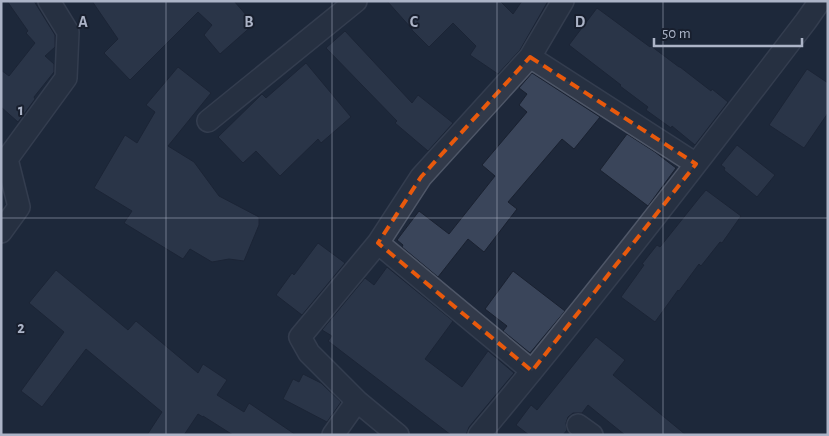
<svg xmlns="http://www.w3.org/2000/svg" width="829" height="436" font-family="'Alegreya Sans',sans-serif">
  <style>
    .building { fill: #3a455a; stroke: #1a2130 }
    .lines { fill: none; stroke-linecap: round; stroke-linejoin: round }
    .street-casing { stroke: #4f5768; stroke-width: 24 }
    .street { stroke: #323a4a; stroke-width: 21 }
    .marked { fill: none; stroke: #e8590c; stroke-width: 4; stroke-dasharray: 10 6; stroke-linejoin: round }
    .grid { fill: none; stroke: #acb4c7; stroke-width: 1; stroke-opacity: 0.55 }
    .grid-label { font-size: 16px; text-anchor: middle; font-weight: bold; fill: #acb4c7; stroke: #181f2e; stroke-width: 4; stroke-linejoin: round; paint-order: stroke }
  </style>
  <rect width="100%" height="100%" fill="#1e283a"/>
  <path class="building" d="M 7,1 L 34,1 L 55,35 L 55,47 L 45,56 L 54,64 L 54,72 L 34,97 L 35,99 L 18,122 L 1,107 L 1,70 L 9,76 L 35,43 L 26,33 L 28,31 Z
    M 92,1 L 234,1 L 254,24 L 220,54 L 204,35 L 212,25 L 198,12 L 130,80 L 104,53 L 118,39 Z
    M 387,1 L 500,1 L 513,14 L 522,1 L 548,1 L 520,50 L 498,74 L 470,55 L 476,46 L 453,23 L 429,47 L 412,30 L 412,29 Z
    M 597,8 L 650,47 L 651,46 L 679,67 L 680,67 L 711,91 L 712,89 L 728,102 L 695,145 L 672,126 L 671,128 L 646,110 L 648,107 L 620,86 L 621,85 L 569,45 Z
    M 345,31 L 412,103 L 418,95 L 453,123 L 428,151 L 395,123 L 397,121 L 326,48 Z
    M 306,63 L 351,117 L 321,143 L 318,139 L 280,176 L 256,151 L 243,163 L 218,137 L 262,94 L 266,98 Z
    M 178,67 L 211,93 L 168,146 L 194,162 L 219,196 L 259,217 L 259,225 L 244,261 L 229,259 L 212,262 L 190,249 L 183,259 L 124,223 L 132,211 L 94,188 L 125,135 L 137,143 L 155,112 L 146,105 Z
    M 807,69 L 828,83 L 828,113 L 804,148 L 769,125 Z
    M 532,73 L 600,117 L 574,149 L 562,139 L 508,202 L 517,209 L 484,252 L 468,239 L 438,277 L 402,247 L 403,245 L 397,240 L 419,211 L 449,234 L 495,176 L 482,165 L 527,112 L 519,105 L 527,94 L 519,88 Z
    M 627,134 L 655,152 L 676,168 L 648,206 L 600,170 Z
    M 737,145 L 775,175 L 757,197 L 724,170 L 725,168 L 721,165 Z
    M 706,190 L 741,216 L 722,243 L 720,242 L 701,266 L 699,264 L 679,291 L 678,290 L 655,322 L 621,297 L 644,265 L 642,264 L 657,245 L 660,247 L 700,197 Z
    M 318,243 L 345,263 L 302,315 L 276,295 L 292,273 L 294,275 Z
    M 387,267 L 453,321 L 425,359 L 462,387 L 488,351 L 514,373 L 469,427 L 466,435 L 451,435 L 328,341 L 332,336 L 322,330 L 365,278 L 374,285 Z
    M 56,270 L 128,330 L 136,321 L 198,373 L 203,364 L 227,380 L 217,395 L 244,412 L 249,403 L 296,435 L 233,435 L 203,416 L 203,417 L 198,414 L 184,435 L 147,435 L 162,412 L 86,349 L 42,407 L 21,391 L 64,332 L 29,303 Z
    M 513,271 L 565,311 L 530,353 L 503,331 L 507,326 L 485,309 Z
    M 596,337 L 625,360 L 613,375 L 686,435 L 625,435 L 588,405 L 582,413 L 573,413 L 568,417 L 566,423 L 567,430 L 563,435 L 529,435 L 516,425 L 531,405 L 537,410 Z
    M 303,374 L 321,383 L 341,402 L 327,422 L 283,399 L 293,379 L 299,382 Z"/>
  <g class="lines">
    <g class="street-casing">
      <path id="street" d="M 530,57 L 696,164
        M 208,121 L 356,1
        M 1,232 L 19,207 L 7,159 L 66,78 L 68,32 L 49,1
        M 378,243 L 532,371
        M 357,401 L 309,353 L 300,337 L 378,243 L 421,177 L 530,57 L 563,1
        M 578,425 L 592,435
        M 333,435 L 357,401 L 398,435
        M 479,435 C 592,300 699,161 806,21 L 820,1"/>
    </g>
    <use href="#street" class="street"/>
  </g>
  <path d="M0 0H829V436H0ZM 530,57 L 696,164 L 532,371 L 378,243 L 421,177 Z" fill="#1e283a" fill-opacity=".55" fill-rule="evenodd"/>
  <path class="marked" d="M 530,57 L 696,164 L 532,371 L 378,243 L 421,177 Z"/>
  <path class="grid" d="M 166,1 L 166,435M 332,1 L 332,435M 497,1 L 497,435M 663,1 L 663,435M 1,218 L 828,218"/>
  <g class="grid-label">
    <text x="83" y="27">A</text>
    <text x="249" y="27">B</text>
    <text x="414" y="27">C</text>
    <text x="580" y="27">D</text>
    <text x="21" y="115">1</text>
    <text x="21" y="333">2</text>
  </g>
  <rect width="829" height="436" fill="none" stroke="#acb4c7" stroke-width="5"/>
  <path d="M654 38v8h148v-8" fill="none" stroke="#acb4c7" stroke-width="2.5"/>
  <text x="662" y="38" font-size="15" fill="#acb4c7" stroke="#181f2e" stroke-width="4" paint-order="stroke">50 m</text>
</svg>
